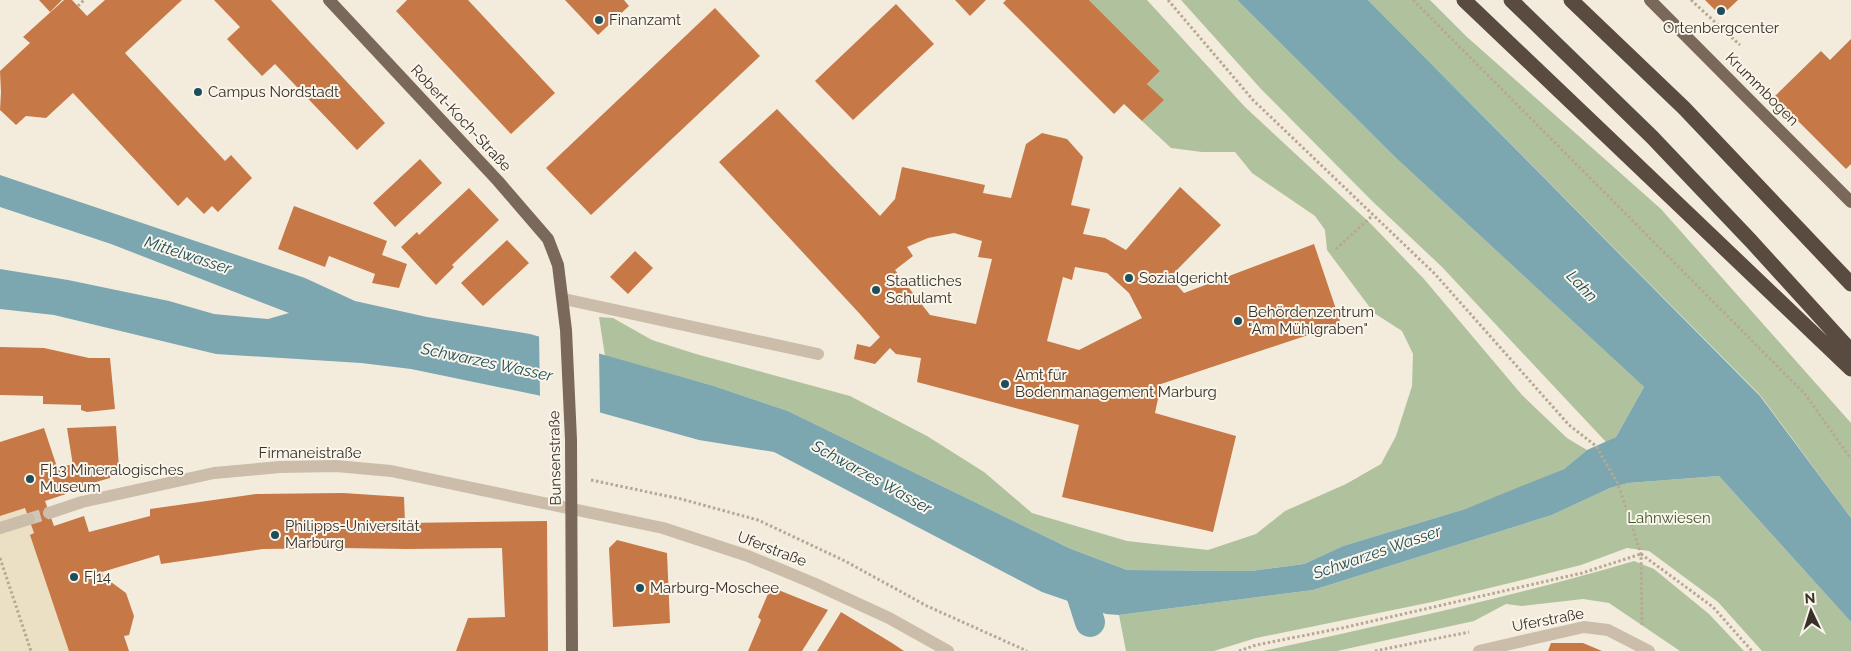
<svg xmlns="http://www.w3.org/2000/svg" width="1851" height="651" font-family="Raleway,sans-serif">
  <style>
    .green { fill: #b0c29d }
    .plaza { fill: #ebdfc4 }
    .water { fill: #7ca6b0 }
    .pier { fill: #f3ecdd }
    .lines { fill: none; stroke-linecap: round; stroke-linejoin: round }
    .canal { stroke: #7ca6b0; stroke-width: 30 }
    .building { fill: #c77847; fill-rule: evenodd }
    .minor-tunnel { stroke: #cec6b9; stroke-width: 12; stroke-dasharray: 12 6; stroke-linecap: butt }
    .path { stroke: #b7a893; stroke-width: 3; stroke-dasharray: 2.5 2.5; stroke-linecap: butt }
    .minor { stroke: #cbbda9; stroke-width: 12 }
    .major { stroke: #7a695a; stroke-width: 12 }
    .highway { stroke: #594b40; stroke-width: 15 }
    .poi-dot { fill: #1e4e5a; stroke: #faf5ea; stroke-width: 2 }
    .labels { text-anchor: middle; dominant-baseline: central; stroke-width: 4; stroke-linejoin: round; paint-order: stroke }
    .poi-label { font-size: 15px; fill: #383029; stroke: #faf5ea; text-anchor: start }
    .street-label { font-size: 15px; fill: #383029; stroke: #faf5ea }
    .park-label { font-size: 15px; fill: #41572c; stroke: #faf5ea }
    .water-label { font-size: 16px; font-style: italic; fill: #1e4e5a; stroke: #faf5ea }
  </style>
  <rect width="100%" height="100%" fill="#f3ecdd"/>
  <path class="green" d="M 1089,0 L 1147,0 L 1245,107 L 1371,224 L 1424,279 L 1522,395 L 1567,438 L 1587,450 L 1564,469 L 1519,488 L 1465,509 L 1343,546 L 1304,564 L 1250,571 L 1127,570 L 1071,549 L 788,411 L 714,386 L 605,356 L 599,317 L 613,318 L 652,340 L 696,354 L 850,396 L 927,436 L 984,472 L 1032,513 L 1127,541 L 1208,550 L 1256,534 L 1285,511 L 1346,484 L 1381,464 L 1396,436 L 1412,386 L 1413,354 L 1402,331 L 1374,313 L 1327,250 L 1325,230 L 1315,216 L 1252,173 L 1235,152 L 1202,152 L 1171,148 L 1142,121 L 1163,100 L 1147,84 L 1160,71 Z
    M 1181,0 L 1237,0 L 1396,158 L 1644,387 L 1616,437 L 1606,442 L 1442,267 L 1371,200 L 1261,89 Z
    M 1368,0 L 1430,0 L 1467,37 L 1661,209 L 1851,423 L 1851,518 L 1760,395 Z
    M 1719,476 L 1851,622 L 1851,651 L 1762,651 L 1718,602 L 1649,551 L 1627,548 L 1581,565 L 1514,582 L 1432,602 L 1256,638 L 1214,651 L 1126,651 L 1119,615 L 1313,590 L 1552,515 L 1610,488 L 1628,483 Z
    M 1634,561 L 1654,569 L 1709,614 L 1744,651 L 1680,651 L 1609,603 L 1583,599 L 1522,606 L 1506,604 L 1474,621 L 1337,651 L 1263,651 C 1387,624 1512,597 1634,561 Z"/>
  <path class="plaza" d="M 25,508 L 34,533 L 31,535 L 69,651 L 0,651 L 0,516 Z"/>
  <path class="water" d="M 1237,0 L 1368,0 L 1760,396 L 1851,518 L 1851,622 L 1719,476 L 1628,483 L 1610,488 L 1552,515 L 1313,590 L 1119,615 L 1106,614 L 1042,592 L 774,452 L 699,440 L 537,395 L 411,369 L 361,363 L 216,354 L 54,315 L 0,309 L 0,269 L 68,280 L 169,301 L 214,314 L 268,319 L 289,313 L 111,244 L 0,207 L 0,175 L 305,278 L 355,301 L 427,317 L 530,334 L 714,386 L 788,411 L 1071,549 L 1127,570 L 1250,571 L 1304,564 L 1343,546 L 1465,509 L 1564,469 L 1587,450 L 1616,437 L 1644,387 L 1396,158 Z"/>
  <path class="pier" d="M 539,334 L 599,351 L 600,415 L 540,398 Z"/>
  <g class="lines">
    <path class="canal" d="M 1080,591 L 1090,622"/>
  </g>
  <path class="building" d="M 39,0 L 62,0 L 50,12 Z
    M 64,0 L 72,0 L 87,16 L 105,0 L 182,0 L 125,53 L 225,161 L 231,155 L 252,178 L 218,212 L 212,206 L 204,214 L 187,197 L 178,206 L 73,93 L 46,118 L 26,116 L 16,125 L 0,110 L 1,92 L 0,71 L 30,43 L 23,37 Z
    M 214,0 L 271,0 L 385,123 L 357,150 L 275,64 L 262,76 L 227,39 L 240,27 Z
    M 407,0 L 468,0 L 555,93 L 511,134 L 396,11 Z
    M 565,0 L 624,0 L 629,6 L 598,35 Z
    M 955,0 L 986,0 L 970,16 Z
    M 1006,0 L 1089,0 L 1160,71 L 1147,84 L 1164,100 L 1142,121 L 1124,104 L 1114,114 L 1003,3 Z
    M 1705,0 L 1738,0 L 1721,16 Z
    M 896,4 L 934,44 L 853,120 L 815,81 Z
    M 715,8 L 760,56 L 591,215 L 546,168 Z
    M 1851,39 L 1851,164 L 1846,169 L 1774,97 L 1821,51 L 1830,60 Z
    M 777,109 L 880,216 L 895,199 L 902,167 L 985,185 L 983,193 L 1011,198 L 1026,144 L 1042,133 L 1067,139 L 1083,157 L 1071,205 L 1090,209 L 1083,234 L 1105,238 L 1126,250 L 1180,187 L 1221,225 L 1170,277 L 1184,293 L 1314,244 L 1341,324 L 1161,384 L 1155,413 L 1236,436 L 1213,532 L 1062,497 L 1079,425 L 917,382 L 921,358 L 896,354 L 890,348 L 875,364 L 854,359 L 857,344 L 870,347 L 880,337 L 859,313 L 719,162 ZM 954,233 L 982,241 L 978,257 L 992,259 L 976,324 L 930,315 L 895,270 L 913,256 L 907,247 L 928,238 ZM 1075,267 L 1107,273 L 1129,293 L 1142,318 L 1079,350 L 1047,341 L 1063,277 L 1072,280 Z
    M 420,159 L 442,183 L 395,227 L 373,203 Z
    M 469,188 L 499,220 L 452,265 L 454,267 L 436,285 L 401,247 L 417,232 L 419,235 Z
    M 294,206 L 387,241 L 382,255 L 407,264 L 399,288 L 372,283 L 375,274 L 329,256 L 325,267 L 278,249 Z
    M 507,240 L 529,263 L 483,306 L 461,283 Z
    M 635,251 L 653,268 L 628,294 L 610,277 Z
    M 0,347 L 44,348 L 89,358 L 110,358 L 115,409 L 87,412 L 81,410 L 81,405 L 43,404 L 43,396 L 0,395 Z
    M 116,426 L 119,467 L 110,468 L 110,478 L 65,491 L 66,494 L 45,501 L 54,526 L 84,516 L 89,532 L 150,516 L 150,509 L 256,494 L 343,493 L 404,497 L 405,523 L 547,521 L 548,651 L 456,651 L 468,618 L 505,617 L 502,548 L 406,549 L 342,548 L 263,549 L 161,564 L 159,555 L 102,572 L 106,583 L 111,582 L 126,593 L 134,616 L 129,635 L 124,636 L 129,651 L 69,651 L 30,535 L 34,533 L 25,508 L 0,516 L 0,442 L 44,428 L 57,467 L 70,465 L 71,473 L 74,472 L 67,428 Z
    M 617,540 L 667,553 L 670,623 L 613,627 L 609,548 Z
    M 771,587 L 828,610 L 802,651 L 748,651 L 761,620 L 758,617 Z
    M 841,612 L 892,643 L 904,651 L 817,651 Z
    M 1551,643 L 1583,643 L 1602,651 L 1548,651 Z"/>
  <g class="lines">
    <path class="minor-tunnel" d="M 29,519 L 49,513"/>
    <path class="path" d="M 1168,0 L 1253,100 L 1435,274 L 1569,425 L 1596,446 L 1618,484 L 1641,554 L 1642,625
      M 1413,0 L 1805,394 L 1851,459
      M 1691,0 L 1740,45
      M 78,6 L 84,0
      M 1336,249 L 1373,215
      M 591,480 L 681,499 L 758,520 L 845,561 L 927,606 L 1027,651
      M 1641,554 L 1713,607 L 1752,651
      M 0,558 L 31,651
      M 1239,651 L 1256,645 L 1342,628 L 1582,573 L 1641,554
      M 1375,651 L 1469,632"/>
    <path class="minor" d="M 564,299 L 818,354
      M 49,513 L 82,502 L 214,473 L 280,467 L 336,466 L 391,471 L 663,528 L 748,556 L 813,583 L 889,618 L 948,651
      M 0,528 L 29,519
      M 1479,651 L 1584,627 L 1608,630 L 1649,651"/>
    <path class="major" d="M 329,0 L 498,181 L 548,239 L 558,265 L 566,330 L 571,440 L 572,651
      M 1650,0 L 1851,202"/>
    <path class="highway" d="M 1464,0 L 1851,369
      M 1511,0 L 1652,137 L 1751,241 L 1851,351
      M 1571,0 L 1684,108 L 1851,284"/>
  </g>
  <g class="poi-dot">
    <circle cx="1721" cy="11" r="5"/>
    <circle cx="599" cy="20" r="5"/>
    <circle cx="198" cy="92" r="5"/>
    <circle cx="1129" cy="278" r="5"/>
    <circle cx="876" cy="290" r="5"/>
    <circle cx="1238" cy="321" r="5"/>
    <circle cx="1005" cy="384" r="5"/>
    <circle cx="30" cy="479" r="5"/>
    <circle cx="275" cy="535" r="5"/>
    <circle cx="74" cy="577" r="5"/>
    <circle cx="640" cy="588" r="5"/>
  </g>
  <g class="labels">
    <g class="poi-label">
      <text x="609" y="20">Finanzamt</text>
      <text x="1721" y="28" text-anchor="middle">Ortenbergcenter</text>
      <text x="208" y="92">Campus Nordstadt</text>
      <text x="1139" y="278">Sozialgericht</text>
      <text x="886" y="281">Staatliches<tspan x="886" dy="17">Schulamt</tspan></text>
      <text x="1248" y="312">Behördenzentrum<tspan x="1248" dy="17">"Am Mühlgraben"</tspan></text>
      <text x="1015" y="375">Amt für<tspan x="1015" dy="17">Bodenmanagement Marburg</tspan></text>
      <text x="40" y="470">F|13 Mineralogisches<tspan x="40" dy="17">Museum</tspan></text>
      <text x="285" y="526">Philipps-Universität<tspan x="285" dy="17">Marburg</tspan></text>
      <text x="84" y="577">F|14</text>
      <text x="650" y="588">Marburg-Moschee</text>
    </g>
    <g class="street-label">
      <text transform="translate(1762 89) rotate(45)">Krummbogen</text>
      <text transform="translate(461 118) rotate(47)">Robert-Koch-Straße</text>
      <text x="310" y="453">Firmaneistraße</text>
      <text transform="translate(555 458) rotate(-91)">Bunsenstraße</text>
      <text transform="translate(772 549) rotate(21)">Uferstraße</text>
      <text transform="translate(1548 620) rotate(-11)">Uferstraße</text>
    </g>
    <g class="park-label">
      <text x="1669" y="518">Lahnwiesen</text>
    </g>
    <g class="water-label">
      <text transform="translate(188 255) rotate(18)">Mittelwasser</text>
      <text transform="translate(1582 286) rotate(46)">Lahn</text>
      <text transform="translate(487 362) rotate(12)">Schwarzes Wasser</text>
      <text transform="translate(872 477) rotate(29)">Schwarzes Wasser</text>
      <text transform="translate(1377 552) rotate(-19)">Schwarzes Wasser</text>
    </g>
  </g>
  <g transform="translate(1811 611) rotate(356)" stroke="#faf5ea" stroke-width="4" paint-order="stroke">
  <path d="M0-4L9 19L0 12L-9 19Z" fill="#383029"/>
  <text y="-8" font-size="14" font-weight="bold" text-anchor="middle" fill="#383029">N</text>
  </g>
</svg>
